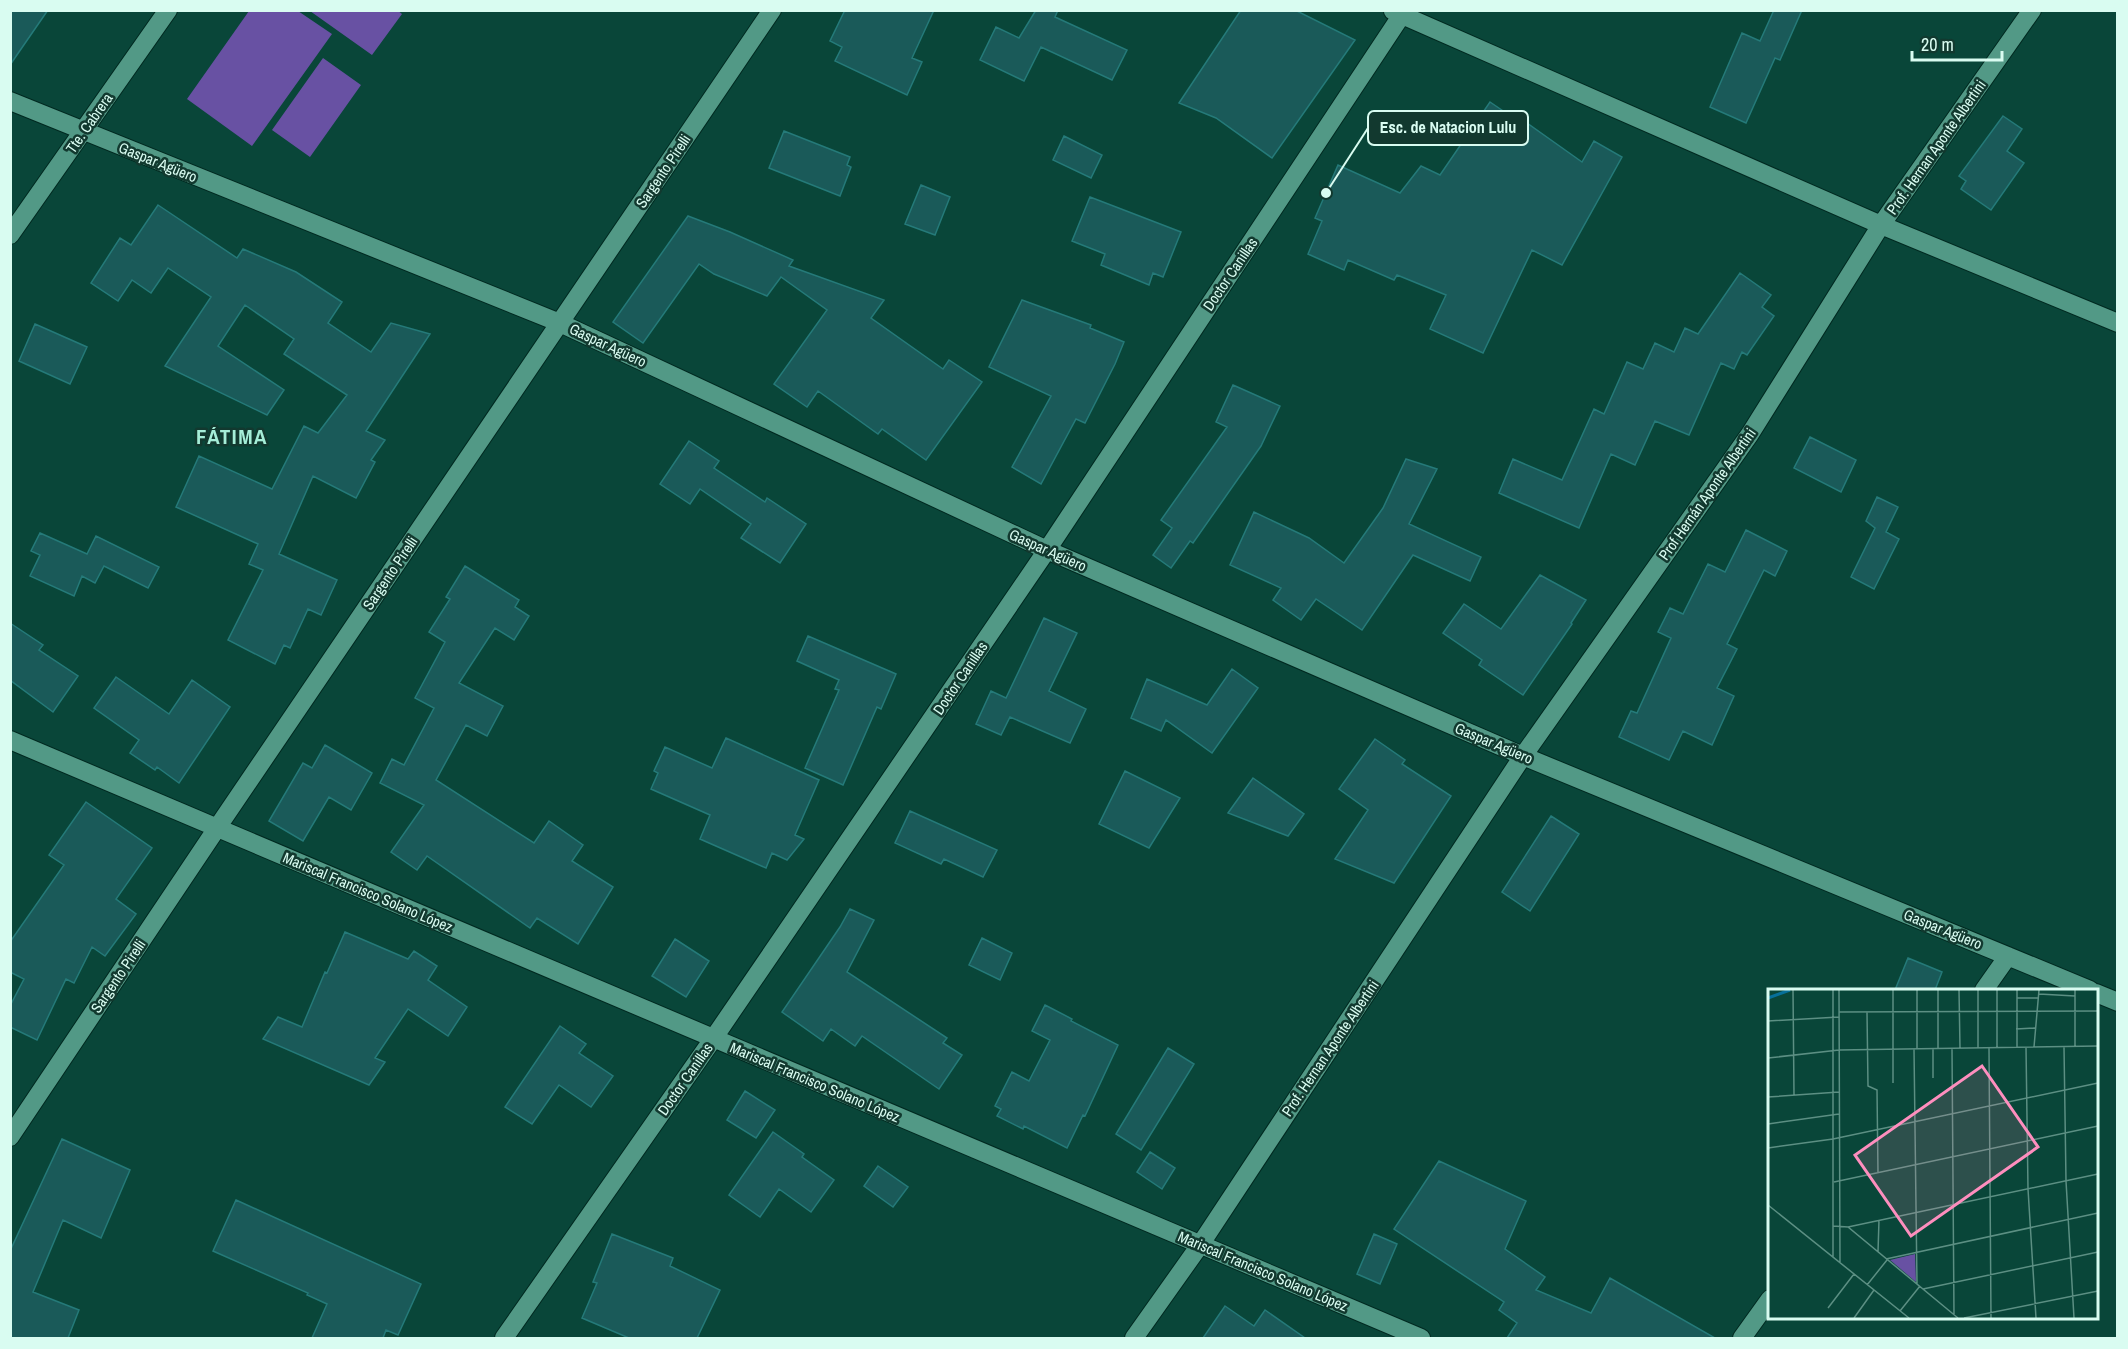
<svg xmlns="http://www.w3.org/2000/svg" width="2128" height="1349" font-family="'Archivo Narrow',sans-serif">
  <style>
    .green { fill: #6851a3 }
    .building { fill: #1a5a59; stroke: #257a79; stroke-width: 1.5 }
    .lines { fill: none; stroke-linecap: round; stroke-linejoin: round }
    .minor-casing { stroke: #012920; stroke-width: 20 }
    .minor { stroke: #529986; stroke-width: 18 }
    .labels { text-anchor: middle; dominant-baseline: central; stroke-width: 5; stroke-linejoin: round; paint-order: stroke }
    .street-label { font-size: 15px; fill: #d9fcf1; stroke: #12392f }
    .district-label { font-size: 21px; font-weight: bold; letter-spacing: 1.5px; fill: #a5eed8; stroke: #12392f }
    .inset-river { fill: none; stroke: #076f99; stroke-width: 3 }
    .inset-road { fill: none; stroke: #5c8f83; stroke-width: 1.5 }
    .view { fill: #fe8ebe; fill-opacity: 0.15; stroke: #fe8ebe; stroke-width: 3 }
    .inset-edge { fill: none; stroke: #d9fcf1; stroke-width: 3 }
    .leader { fill: none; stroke: #d9fcf1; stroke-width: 2 }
    .callout-dot { fill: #d9fcf1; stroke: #12392f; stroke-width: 2 }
    .callout { fill: #12392f; stroke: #d9fcf1; stroke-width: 2 }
    .callout-label { font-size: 16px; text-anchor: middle; font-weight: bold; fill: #d9fcf1 }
  </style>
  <rect width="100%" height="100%" fill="#094639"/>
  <path class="green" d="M 397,10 L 402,14 L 372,55 L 310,11 Z
    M 249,11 L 298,11 L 332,34 L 252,146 L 187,99 Z
    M 323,58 L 361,85 L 310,157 L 272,130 Z"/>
  <path class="building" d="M 10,10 L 48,10 L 10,65 Z
    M 845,10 L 934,10 L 912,58 L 922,62 L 907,95 L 835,61 L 842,47 L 830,41 Z
    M 1036,10 L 1058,10 L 1055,17 L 1127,50 L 1112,80 L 1041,47 L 1024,81 L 980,60 L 996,27 L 1019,38 Z
    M 1241,10 L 1295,10 L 1355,40 L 1272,158 L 1216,118 L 1179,103 Z
    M 1774,10 L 1802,10 L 1780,60 L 1775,58 L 1746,123 L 1710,107 L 1742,33 L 1760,41 Z
    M 1490,102 L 1518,121 L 1520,118 L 1582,162 L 1594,141 L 1622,157 L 1562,265 L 1532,250 L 1483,353 L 1430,329 L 1446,295 L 1397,275 L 1394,280 L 1348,260 L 1344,270 L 1308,254 L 1322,221 L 1315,218 L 1338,165 L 1400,193 L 1421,166 L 1440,175 Z
    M 2003,116 L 2022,129 L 2007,151 L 2024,163 L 1991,210 L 1961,189 L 1966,181 L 1959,176 Z
    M 784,131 L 850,157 L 847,165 L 851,167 L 840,196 L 769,168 Z
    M 1064,136 L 1102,155 L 1091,178 L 1053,160 Z
    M 921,185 L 950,197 L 935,235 L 905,224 Z
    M 1090,197 L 1181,232 L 1163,277 L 1153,273 L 1149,285 L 1101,265 L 1105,254 L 1072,241 Z
    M 158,205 L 237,258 L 243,249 L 296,272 L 342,302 L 328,323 L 371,352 L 391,323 L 430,334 L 366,431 L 385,440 L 371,460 L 375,462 L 356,498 L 313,476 L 279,554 L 337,580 L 321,615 L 308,609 L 290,648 L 284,645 L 275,664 L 228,640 L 263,570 L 249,564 L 258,544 L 176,507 L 199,456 L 272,489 L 304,426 L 318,433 L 347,395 L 284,354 L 294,339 L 245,305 L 218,346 L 284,390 L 267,415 L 165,366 L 211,297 L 168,268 L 151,293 L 132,280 L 118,301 L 91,283 L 120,238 L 131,245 Z
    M 688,216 L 730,232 L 793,260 L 789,266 L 884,300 L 871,318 L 943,369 L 949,360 L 982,382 L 926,460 L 882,429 L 878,434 L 818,391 L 807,407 L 774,384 L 827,310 L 781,277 L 767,296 L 714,274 L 699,264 L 643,343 L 613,322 Z
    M 1740,273 L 1771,295 L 1762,307 L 1774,316 L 1747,355 L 1742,352 L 1734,369 L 1721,363 L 1689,435 L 1655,421 L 1635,465 L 1611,454 L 1579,528 L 1499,493 L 1513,459 L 1562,480 L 1594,409 L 1604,414 L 1627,362 L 1643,369 L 1655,343 L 1674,352 L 1685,328 L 1698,334 Z
    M 1022,300 L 1091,325 L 1090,328 L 1124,342 L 1115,364 L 1085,423 L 1076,419 L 1041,484 L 1012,467 L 1051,396 L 989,367 Z
    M 35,324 L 87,347 L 70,384 L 19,361 Z
    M 1233,385 L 1280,406 L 1261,446 L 1193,543 L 1190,541 L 1171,568 L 1153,555 L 1172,528 L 1161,520 L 1227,427 L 1216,422 Z
    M 1810,437 L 1856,460 L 1841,492 L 1794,468 Z
    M 689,441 L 719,461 L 714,468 L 765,502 L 767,498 L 806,524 L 780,563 L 741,538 L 751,524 L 700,489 L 690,504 L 660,484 Z
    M 1406,459 L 1437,469 L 1409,524 L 1481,557 L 1470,581 L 1413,555 L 1362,630 L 1316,599 L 1301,620 L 1273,600 L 1281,588 L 1230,565 L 1254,512 L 1309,538 L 1344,563 L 1383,508 Z
    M 1877,497 L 1898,507 L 1886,532 L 1899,539 L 1874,589 L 1851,577 L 1875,528 L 1866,521 Z
    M 1746,530 L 1787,551 L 1775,576 L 1764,570 L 1727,644 L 1737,649 L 1717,688 L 1734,696 L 1712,745 L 1683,731 L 1669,760 L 1619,737 L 1631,711 L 1637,713 L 1671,638 L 1658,632 L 1670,608 L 1683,614 L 1708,564 L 1725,572 Z
    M 40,533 L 87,554 L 96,536 L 159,567 L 148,588 L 104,566 L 95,583 L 82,576 L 74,596 L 30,576 L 40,555 L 31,551 Z
    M 465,566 L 519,600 L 515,607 L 529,616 L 514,640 L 495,628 L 459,683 L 503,706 L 487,736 L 466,725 L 436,780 L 534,843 L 549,821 L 583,845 L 572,861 L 613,887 L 578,944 L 537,918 L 530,928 L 427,856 L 417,870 L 391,852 L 424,805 L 380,783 L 392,759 L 404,765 L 434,708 L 415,698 L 445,642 L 429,632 L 450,599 L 446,597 Z
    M 1540,575 L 1586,600 L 1571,623 L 1572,624 L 1523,695 L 1479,665 L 1482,660 L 1443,633 L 1464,604 L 1501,629 Z
    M 1044,618 L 1077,633 L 1049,691 L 1086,709 L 1070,743 L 1010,717 L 1001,735 L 976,724 L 991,691 L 1006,698 Z
    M 10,623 L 43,645 L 39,650 L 78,676 L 53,712 L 10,680 Z
    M 808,636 L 896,674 L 881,709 L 877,707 L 843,785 L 805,768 L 839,690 L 835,689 L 839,680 L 797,661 Z
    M 1232,669 L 1258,688 L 1212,753 L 1166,720 L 1161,731 L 1131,718 L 1147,679 L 1207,705 Z
    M 116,677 L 169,714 L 192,680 L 230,707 L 179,783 L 157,767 L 155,770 L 130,753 L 139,740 L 94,708 Z
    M 726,738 L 819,780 L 795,835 L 804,839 L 787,860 L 772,853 L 766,868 L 700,839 L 710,815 L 651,789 L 658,773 L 654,771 L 665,747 L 712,768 Z
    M 1375,739 L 1405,760 L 1402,764 L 1451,796 L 1394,883 L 1335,859 L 1368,810 L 1339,789 Z
    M 325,745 L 372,773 L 351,810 L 329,797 L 303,841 L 269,821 L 303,763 L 312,768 Z
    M 1125,771 L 1180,798 L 1149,848 L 1099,824 Z
    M 1253,778 L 1304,814 L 1288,836 L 1228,813 Z
    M 86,802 L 152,848 L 116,899 L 136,914 L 105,956 L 92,947 L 74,983 L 66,979 L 37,1040 L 10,1027 L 10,1006 L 24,979 L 10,972 L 10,942 L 64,865 L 49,855 Z
    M 910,811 L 997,850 L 983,877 L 944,859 L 941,864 L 895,843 Z
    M 1551,816 L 1579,834 L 1530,911 L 1502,892 Z
    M 850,909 L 874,920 L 847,972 L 947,1038 L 943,1043 L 962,1055 L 939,1089 L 862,1036 L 855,1046 L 831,1029 L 823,1041 L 782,1012 L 840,927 Z
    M 345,932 L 408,959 L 414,951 L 437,966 L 428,980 L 467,1007 L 448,1036 L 408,1009 L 375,1058 L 385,1062 L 369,1085 L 263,1039 L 278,1017 L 302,1027 L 325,972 L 327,973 Z
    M 982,938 L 1012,953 L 1000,980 L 969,965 Z
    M 675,939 L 709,961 L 686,997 L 652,976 Z
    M 1908,958 L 1942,972 L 1935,990 L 1895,990 Z
    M 1045,1005 L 1072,1019 L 1071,1021 L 1118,1045 L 1085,1116 L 1083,1115 L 1067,1148 L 1024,1126 L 1023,1129 L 997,1116 L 1001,1109 L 995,1106 L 1012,1072 L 1029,1081 L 1050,1040 L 1032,1031 Z
    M 560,1026 L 586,1044 L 579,1053 L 613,1076 L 591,1107 L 559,1085 L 532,1124 L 505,1107 Z
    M 1168,1048 L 1194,1064 L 1141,1150 L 1116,1134 Z
    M 745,1091 L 775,1110 L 756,1138 L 727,1120 Z
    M 773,1132 L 804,1154 L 802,1157 L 834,1180 L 811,1212 L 779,1189 L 760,1217 L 729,1195 Z
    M 62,1139 L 130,1170 L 101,1238 L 63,1220 L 33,1292 L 79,1310 L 68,1338 L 10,1338 L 10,1251 Z
    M 1150,1152 L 1175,1168 L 1162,1189 L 1137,1172 Z
    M 1439,1161 L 1526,1201 L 1505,1249 L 1545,1277 L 1536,1290 L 1591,1313 L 1610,1278 L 1715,1338 L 1507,1338 L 1517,1323 L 1499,1310 L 1504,1302 L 1394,1229 Z
    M 878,1166 L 908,1187 L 893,1207 L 864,1186 Z
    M 236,1200 L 421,1284 L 398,1335 L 386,1330 L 383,1338 L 312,1338 L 327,1304 L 307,1295 L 308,1293 L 213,1251 Z
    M 612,1234 L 673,1258 L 670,1266 L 720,1290 L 697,1338 L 629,1338 L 582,1318 L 597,1283 L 593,1282 Z
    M 1374,1234 L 1397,1244 L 1380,1284 L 1357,1274 Z
    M 1225,1306 L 1254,1326 L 1265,1310 L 1305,1338 L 1203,1338 Z"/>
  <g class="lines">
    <g class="minor-casing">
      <path id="minor" d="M 1393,11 L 1881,225 L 2118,323
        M 10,101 L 560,323 L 1047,550 L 1523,756 L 2090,990
        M 10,235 L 168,10
        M 10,740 L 1421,1338
        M 1984,990 L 2008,956
        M 2096,993 L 2118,1002
        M 10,1137 L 217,828 L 772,10
        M 504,1338 L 713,1039 L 1047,550 L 1405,10
        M 1134,1338 L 1200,1245 L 1523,756 L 1750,434 L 1881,225 L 2032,10
        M 1742,1338 L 1770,1299"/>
    </g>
    <use href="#minor" class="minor"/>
  </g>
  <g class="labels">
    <g class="street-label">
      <text transform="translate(89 123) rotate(-55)">Tte. Cabrera</text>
      <text transform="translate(1936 147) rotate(-55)">Prof. Hernan Aponte Albertini</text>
      <text transform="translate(158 162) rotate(22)">Gaspar Agüero</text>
      <text transform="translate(663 171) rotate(-56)">Sargento Pirelli</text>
      <text transform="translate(1230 274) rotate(-56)">Doctor Canillas</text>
      <text transform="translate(608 345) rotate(25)">Gaspar Agüero</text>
      <text transform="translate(1707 494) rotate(-55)">Prof Hernán Aponte Albertini</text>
      <text transform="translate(1048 550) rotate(24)">Gaspar Agüero</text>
      <text transform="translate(390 573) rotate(-56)">Sargento Pirelli</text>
      <text transform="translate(960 678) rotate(-56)">Doctor Canillas</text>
      <text transform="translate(1494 743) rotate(23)">Gaspar Agüero</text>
      <text transform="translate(368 892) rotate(23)">Mariscal Francisco Solano López</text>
      <text transform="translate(1943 929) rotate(22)">Gaspar Agüero</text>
      <text transform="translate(118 976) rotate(-56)">Sargento Pirelli</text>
      <text transform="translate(1330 1048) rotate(-56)">Prof. Hernan Aponte Albertini</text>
      <text transform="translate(685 1079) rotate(-55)">Doctor Canillas</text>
      <text transform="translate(815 1082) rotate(23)">Mariscal Francisco Solano López</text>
      <text transform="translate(1263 1271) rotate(23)">Mariscal Francisco Solano López</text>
    </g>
    <g class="district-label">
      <text x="232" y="436">FÁTIMA</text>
    </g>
  </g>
  <g transform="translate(1768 989)">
    <rect width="330" height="330" fill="#094639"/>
    <path d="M 147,265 L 148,293 L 122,271 Z" fill="#6851a3"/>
    <path class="inset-river" d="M 0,9 L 22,1"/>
    <path class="inset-road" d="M 25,1 L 26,106M 65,1 L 65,268M 71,1 L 72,273M 125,1 L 125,94M 149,1 L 149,60M 191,1 L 192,59M 210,1 L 210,59M 229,1 L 229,59M 249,1 L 249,58M 307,1 L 307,57M 271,5 L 307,7M 249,9 L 270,9M 71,23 L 330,22M 99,23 L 100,97 L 109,101 L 110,184M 0,32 L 71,28M 248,40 L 267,39M 258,58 L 260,200 L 268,329M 266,58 L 271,1M 296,58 L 298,192 L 306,329M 221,59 L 223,329M 146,60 L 149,295M 165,60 L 165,89M 170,60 L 170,1M 184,60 L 186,326M 0,69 L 71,61 L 330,57M 0,108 L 71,103M 0,135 L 71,125M 0,159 L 65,150 L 330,94M 66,193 L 330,137M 0,216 L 141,329M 65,237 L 80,238 L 190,329M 80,238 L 330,185M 110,263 L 111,231M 118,270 L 330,224M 99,296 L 119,271M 155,300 L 330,263M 60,319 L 86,285M 132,322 L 152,297M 86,329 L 106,301M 196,329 L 330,302"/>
    <path class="view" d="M 214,77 L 270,158 L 143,247 L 87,166 Z"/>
    <rect width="330" height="330" class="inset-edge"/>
  </g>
  <path class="leader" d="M1326 193L1368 128"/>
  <circle class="callout-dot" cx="1326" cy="193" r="6"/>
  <rect class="callout" x="1368" y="111" width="160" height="34" rx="6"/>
  <g class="callout-label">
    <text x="1448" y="133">Esc. de Natacion Lulu</text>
  </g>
  <rect width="2128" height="1349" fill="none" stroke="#d9fcf1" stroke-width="24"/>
  <path d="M1912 51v9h90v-9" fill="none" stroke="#d9fcf1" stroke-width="3"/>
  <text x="1921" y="51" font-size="18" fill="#d9fcf1" stroke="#12392f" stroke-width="4.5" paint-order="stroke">20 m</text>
</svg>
